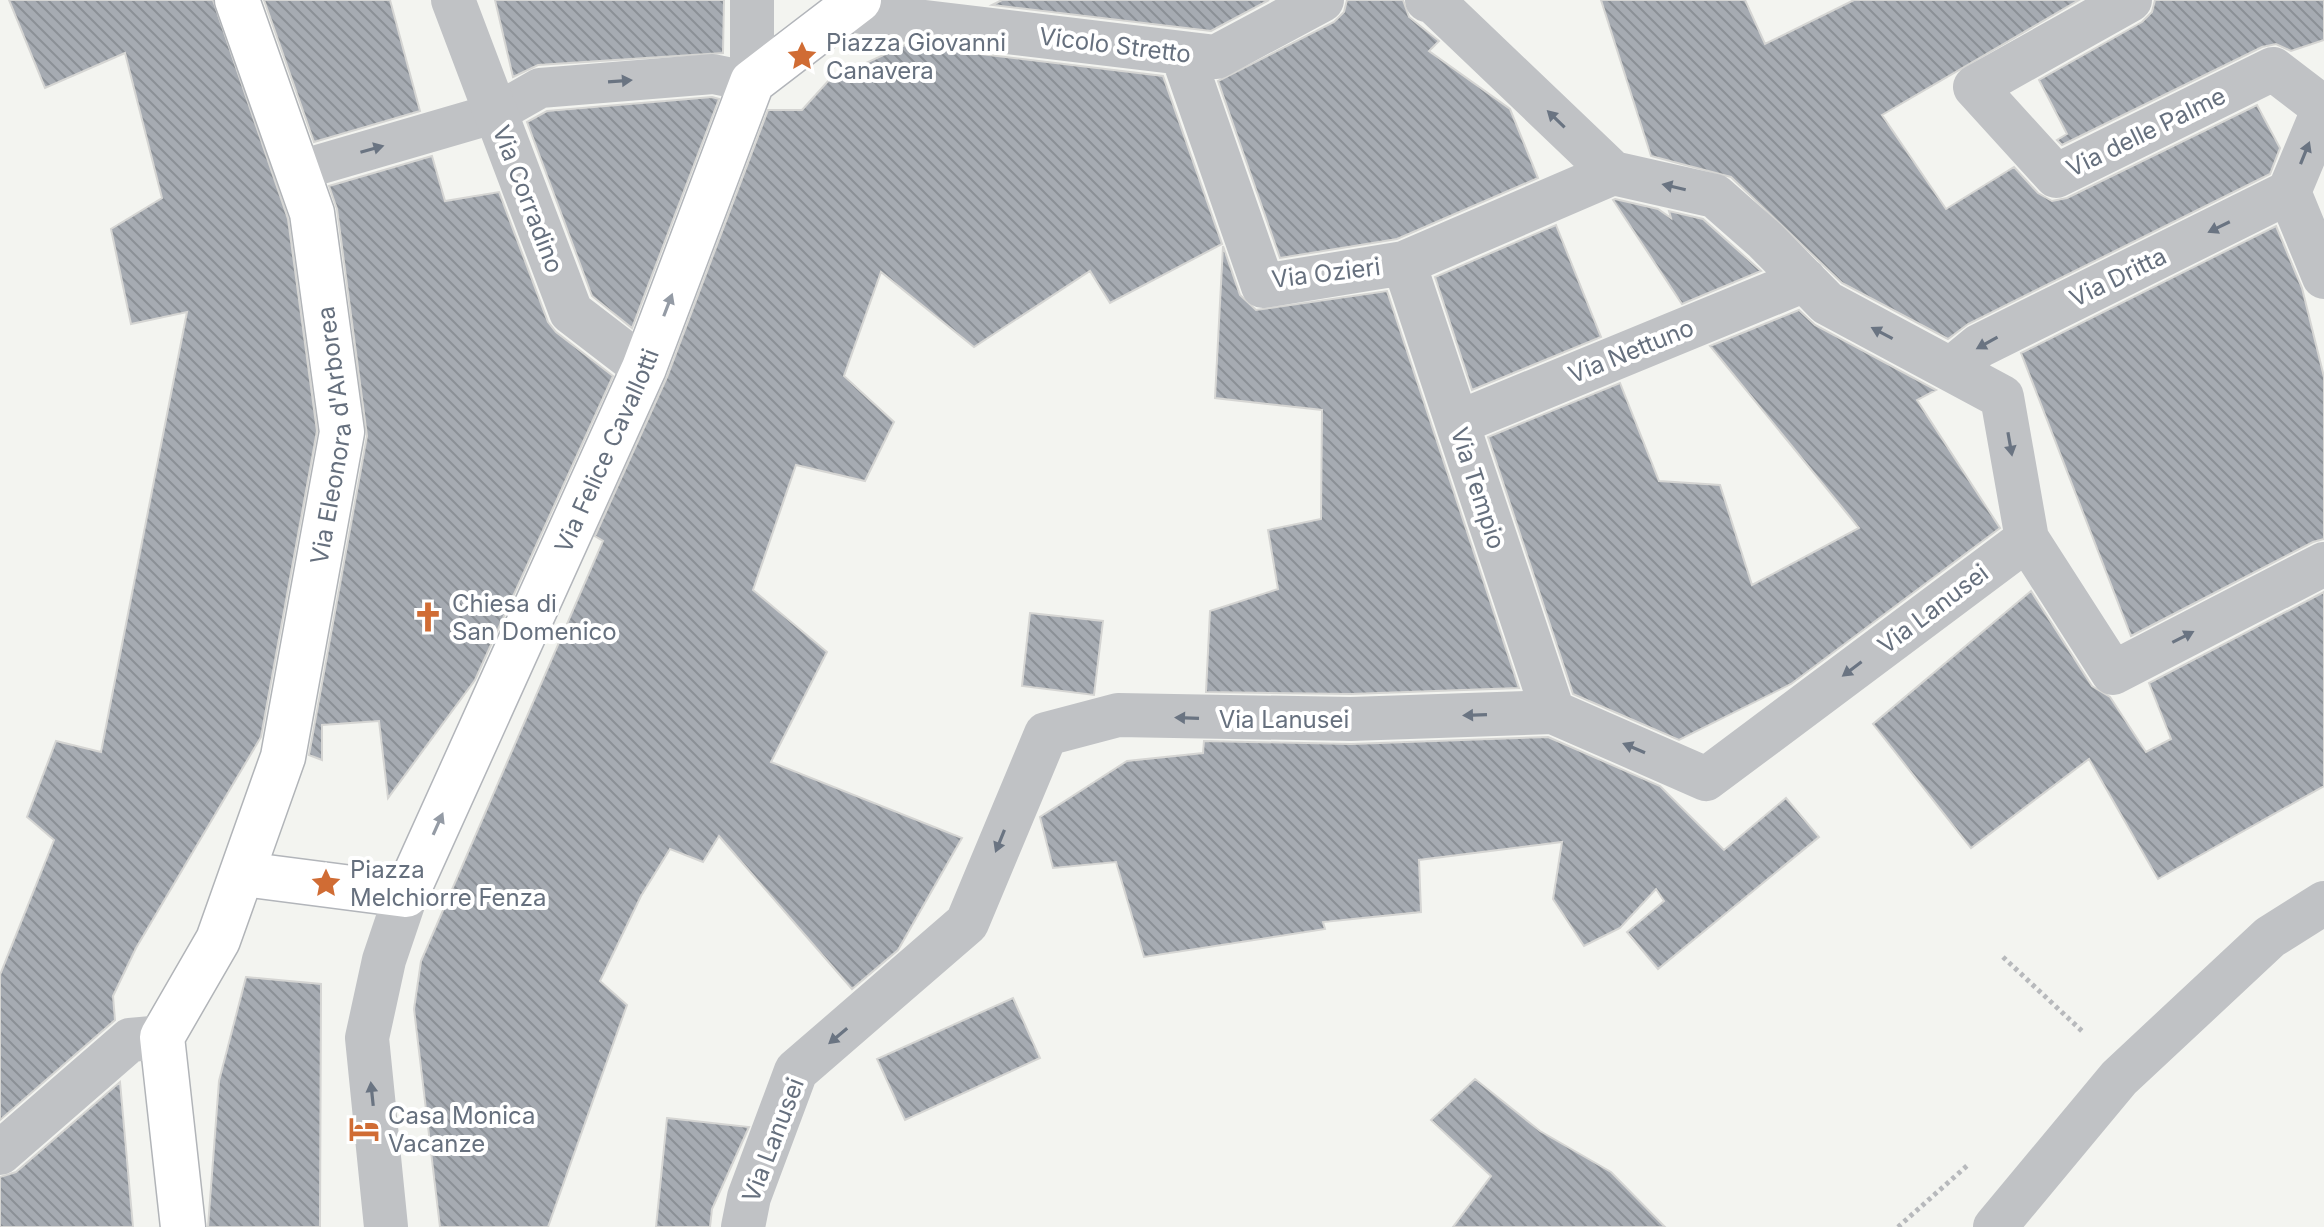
<svg xmlns="http://www.w3.org/2000/svg" width="2324" height="1227" font-family="Inter,sans-serif">
  <style>
    .building { fill: url(#building-back-hatch); stroke: #d5d5d3; stroke-width: 2 }
    .lines { fill: none; stroke-linecap: round; stroke-linejoin: round }
    .secondary-casing { stroke: #b2b5ba; stroke-width: 47 }
    .primary-casing { stroke: #b1b4b8; stroke-width: 47 }
    .path { stroke: #b7b9bc; stroke-width: 5; stroke-dasharray: 4 4; stroke-linecap: butt }
    .lane { stroke: #c0c2c5; stroke-width: 40 }
    .street { stroke: #c0c2c5; stroke-width: 44 }
    .secondary { stroke: #fff; stroke-width: 44 }
    .primary { stroke: #fff; stroke-width: 44 }
    .oneway { fill: #6a7482 }
    .oneway2 { fill: #949ba5 }
    .labels { text-anchor: middle; dominant-baseline: central; stroke-width: 8; stroke-linejoin: round; paint-order: stroke }
    .poi-label { font-size: 24px; fill: #66707e; stroke: #fff; text-anchor: start }
    .street-label { font-size: 24px; fill: #66707e; stroke: #fff }
  </style>
  <defs>
    <pattern id="building-back-hatch" width="6" height="6" patternUnits="userSpaceOnUse" patternTransform="scale(2)"><rect width="6" height="6" fill="#a6abb2"/><path d="M-1 5l2 2M0 0l6 6M5-1l2 2" fill="none" stroke="#8b9096"/></pattern>
  </defs>
  <rect width="100%" height="100%" fill="#f3f4f0"/>
  <path class="building" d="M 9,0 L 213,0 L 288,219 L 317,431 L 261,737 L 136,948 L 113,996 L 115,1020 L 0,1120 L 0,975 L 54,840 L 27,817 L 56,741 L 101,752 L 187,312 L 131,324 L 111,229 L 162,198 L 125,53 L 45,88 Z
    M 264,0 L 390,0 L 420,111 L 314,142 Z
    M 495,0 L 724,0 L 723,53 L 538,65 L 513,77 Z
    M 1002,0 L 1269,0 L 1211,31 L 992,5 Z
    M 1347,0 L 1403,0 L 1409,17 L 1439,41 L 1429,51 L 1510,109 L 1538,178 L 1397,239 L 1280,258 L 1218,81 L 1334,22 L 1344,12 Z
    M 1601,0 L 1745,0 L 1765,44 L 1854,0 L 2079,0 L 1882,115 L 1946,209 L 2014,167 L 2038,193 L 2052,201 L 2067,198 L 2257,105 L 2280,148 L 2270,174 L 1968,324 L 1948,339 L 1842,283 L 1731,177 L 1651,156 Z
    M 2155,0 L 2324,0 L 2324,40 L 2291,51 L 2276,44 L 2262,47 L 2062,145 L 2057,140 L 2067,134 L 2039,80 L 2142,22 L 2152,12 Z
    M 905,45 L 1163,76 L 1222,244 L 1110,303 L 1090,271 L 974,347 L 881,272 L 844,376 L 894,422 L 865,481 L 796,465 L 753,590 L 827,652 L 771,762 L 962,838 L 898,950 L 852,989 L 719,836 L 703,862 L 670,849 L 641,896 L 600,981 L 627,1005 L 548,1227 L 440,1227 L 414,1009 L 421,961 L 603,541 L 595,536 L 667,377 L 768,110 L 802,110 L 829,80 Z
    M 712,97 L 719,99 L 632,328 L 592,296 L 527,122 L 547,111 Z
    M 432,156 L 445,201 L 499,192 L 548,322 L 556,332 L 613,376 L 475,680 L 388,798 L 379,721 L 322,725 L 322,760 L 309,755 L 367,436 L 337,209 L 329,186 Z
    M 1615,199 L 1658,209 L 1671,218 L 1669,211 L 1703,219 L 1761,271 L 1682,304 L 1613,200 Z
    M 1556,225 L 1601,337 L 1472,390 L 1435,277 Z
    M 2276,226 L 2302,288 L 2324,377 L 2324,539 L 2313,542 L 2131,636 L 2021,353 Z
    M 1223,246 L 1240,295 L 1256,310 L 1387,291 L 1519,688 L 1351,694 L 1206,692 L 1210,611 L 1278,589 L 1268,530 L 1321,519 L 1322,410 L 1215,398 Z
    M 1799,310 L 1815,325 L 1936,390 L 1917,400 L 2000,528 L 1791,684 L 1679,740 L 1573,694 L 1488,437 L 1620,383 L 1659,481 L 1720,485 L 1752,585 L 1859,528 L 1710,346 Z
    M 2031,591 L 2092,686 L 2110,697 L 2146,752 L 2171,739 L 2149,683 L 2324,592 L 2324,786 L 2158,879 L 2089,759 L 1971,848 L 1873,724 Z
    M 1030,613 L 1103,621 L 1094,695 L 1022,686 Z
    M 1548,737 L 1660,786 L 1724,850 L 1786,798 L 1819,837 L 1658,969 L 1627,932 L 1664,901 L 1656,889 L 1620,928 L 1584,946 L 1553,899 L 1562,842 L 1419,860 L 1421,912 L 1323,922 L 1325,929 L 1144,957 L 1116,862 L 1053,868 L 1040,817 L 1127,761 L 1203,753 L 1204,741 L 1351,744 Z
    M 246,977 L 321,984 L 320,1227 L 208,1227 L 219,1081 Z
    M 1013,998 L 1040,1058 L 905,1120 L 877,1059 Z
    M 1475,1079 L 1540,1131 L 1611,1172 L 1665,1227 L 1453,1227 L 1491,1176 L 1431,1120 Z
    M 120,1082 L 133,1227 L 0,1227 L 0,1177 L 16,1172 Z
    M 667,1118 L 749,1127 L 712,1209 L 710,1227 L 656,1227 Z"/>
  <g class="lines">
    <g class="secondary-casing">
      <g id="secondary">
        <path id="s1" d="M 243,874 L 406,895 L 644,368 L 752,82 L 859,0"/>
      </g>
    </g>
    <g class="primary-casing">
      <g id="primary">
        <path id="s2" d="M 183,1227 L 162,1037 L 218,940 L 283,757 L 342,432 L 312,213 L 237,0"/>
      </g>
    </g>
    <path class="path" d="M 2003,957 L 2083,1032
      M 1898,1227 L 1969,1164"/>
    <path class="lane" d="M 297,171 L 496,113 L 540,88 L 713,74 L 752,82"/>
    <path class="street" d="M 453,0 L 571,312 L 644,368
      M 1427,0 L 1434,2 L 1613,173
      M 2130,0 L 1975,87 L 2056,176 L 2273,69 L 2324,108
      M 847,9 L 891,18 L 1216,57 L 1322,0
      M 1182,53 L 1263,286 L 1404,263 L 1613,173
      M 752,82 L 752,0
      M 2324,108 L 2289,192 L 2324,277
      M 1613,173 L 1715,196 L 1765,240 L 1827,303 L 2002,397 L 2027,539 L 2113,673 L 2324,564
      M 1404,263 L 1553,712
      M 1951,369 L 1979,346 L 2289,192
      M 1457,423 L 1805,280
      M 0,1153 L 130,1040 L 162,1037
      M 386,1227 L 367,1038 L 384,960 L 406,895
      M 743,1227 L 749,1197 L 796,1071 L 967,923 L 1046,734 L 1118,715 L 1351,719 L 1553,712 L 1706,779 L 2027,539
      M 1995,1227 L 2119,1078 L 2270,937 L 2324,903"/>
    <use href="#secondary" class="secondary"/>
    <use href="#primary" class="primary"/>
  </g>
  <defs><path id="oneway-solid" d="M-6-.8H1V-3.2L6.5 0L1 3.2V.8H-6Z" transform="scale(2)"/></defs>
  <g class="oneway">
    <use href="#oneway-solid" transform="translate(620 81) rotate(-4)"/>
    <use href="#oneway-solid" transform="translate(1556 119) rotate(-136)"/>
    <use href="#oneway-solid" transform="translate(372 149) rotate(-16)"/>
    <use href="#oneway-solid" transform="translate(2305 153) rotate(-68)"/>
    <use href="#oneway-solid" transform="translate(1674 187) rotate(-167)"/>
    <use href="#oneway-solid" transform="translate(2219 227) rotate(154)"/>
    <use href="#oneway-solid" transform="translate(1882 333) rotate(-152)"/>
    <use href="#oneway-solid" transform="translate(1987 343) rotate(151)"/>
    <use href="#oneway-solid" transform="translate(2010 444) rotate(80)"/>
    <use href="#oneway-solid" transform="translate(2183 637) rotate(-27)"/>
    <use href="#oneway-solid" transform="translate(1852 669) rotate(143)"/>
    <use href="#oneway-solid" transform="translate(1475 715) rotate(178)"/>
    <use href="#oneway-solid" transform="translate(1187 718) rotate(-178)"/>
    <use href="#oneway-solid" transform="translate(1634 748) rotate(-157)"/>
    <use href="#oneway-solid" transform="translate(1000 841) rotate(112)"/>
    <use href="#oneway-solid" transform="translate(838 1036) rotate(140)"/>
    <use href="#oneway-solid" transform="translate(372 1094) rotate(-96)"/>
  </g>
  <g class="oneway2">
    <use href="#oneway-solid" transform="translate(668 305) rotate(-69)"/>
    <use href="#oneway-solid" transform="translate(438 824) rotate(-66)"/>
  </g>
  <defs>
    <g id="sight-bare" transform="scale(2.4)"><path d="M0-6L1.8-2.2L6-1.7L2.9 1.2L3.7 5.4L0 3.3L-3.7 5.4L-2.9 1.2L-6-1.7L-1.8-2.2Z" fill="#d06c34" stroke="#fff" stroke-width="2.5" paint-order="stroke"/></g>
    <g id="church-bare" transform="scale(2.4)"><path d="M-1.2-6h2.4v3.5h3.3v2.4h-3.3V6h-2.4V-.1h-3.3v-2.4h3.3Z" fill="#d06c34" stroke="#fff" stroke-width="2.5" paint-order="stroke"/></g>
    <g id="hotel-bare" transform="scale(2.4)"><path d="M-6-4.5h1.5V1H6V5H4.5V3h-9V5H-6ZM-4 0a1.8 1.8 0 1 1 3.6 0ZM.5 0V-2.5h3Q6-2.5 6 0Z" fill="#d06c34" stroke="#fff" stroke-width="2.5" paint-order="stroke"/></g>
  </defs>
  <g fill-rule="evenodd">
    <use href="#sight-bare" x="802" y="56"/>
    <use href="#church-bare" x="428" y="617"/>
    <use href="#sight-bare" x="326" y="883"/>
    <use href="#hotel-bare" x="364" y="1129"/>
  </g>
  <g class="labels">
    <g class="poi-label">
      <text x="826" y="42">Piazza Giovanni<tspan x="826" dy="28">Canavera</tspan></text>
      <text x="452" y="603">Chiesa di<tspan x="452" dy="28">San Domenico</tspan></text>
      <text x="350" y="869">Piazza<tspan x="350" dy="28">Melchiorre Fenza</tspan></text>
      <text x="388" y="1115">Casa Monica<tspan x="388" dy="28">Vacanze</tspan></text>
    </g>
    <g class="street-label">
      <text transform="translate(1115 45) rotate(7)">Vicolo Stretto</text>
      <text transform="translate(2146 132) rotate(-26)">Via delle Palme</text>
      <text transform="translate(528 199) rotate(69)">Via Corradino</text>
      <text transform="translate(1326 273) rotate(-7)">Via Ozieri</text>
      <text transform="translate(2118 277) rotate(-26)">Via Dritta</text>
      <text transform="translate(1631 351) rotate(-22)">Via Nettuno</text>
      <text stroke="none"><textPath href="#s2" startOffset="824">Via Eleonora d'Arborea</textPath></text>
      <text stroke="none"><textPath href="#s1" startOffset="652">Via Felice Cavallotti</textPath></text>
      <text transform="translate(1478 488) rotate(72)">Via Tempio</text>
      <text transform="translate(1933 609) rotate(-37)">Via Lanusei</text>
      <text x="1284" y="719">Via Lanusei</text>
      <text transform="translate(773 1140) rotate(-69)">Via Lanusei</text>
    </g>
  </g>
</svg>
